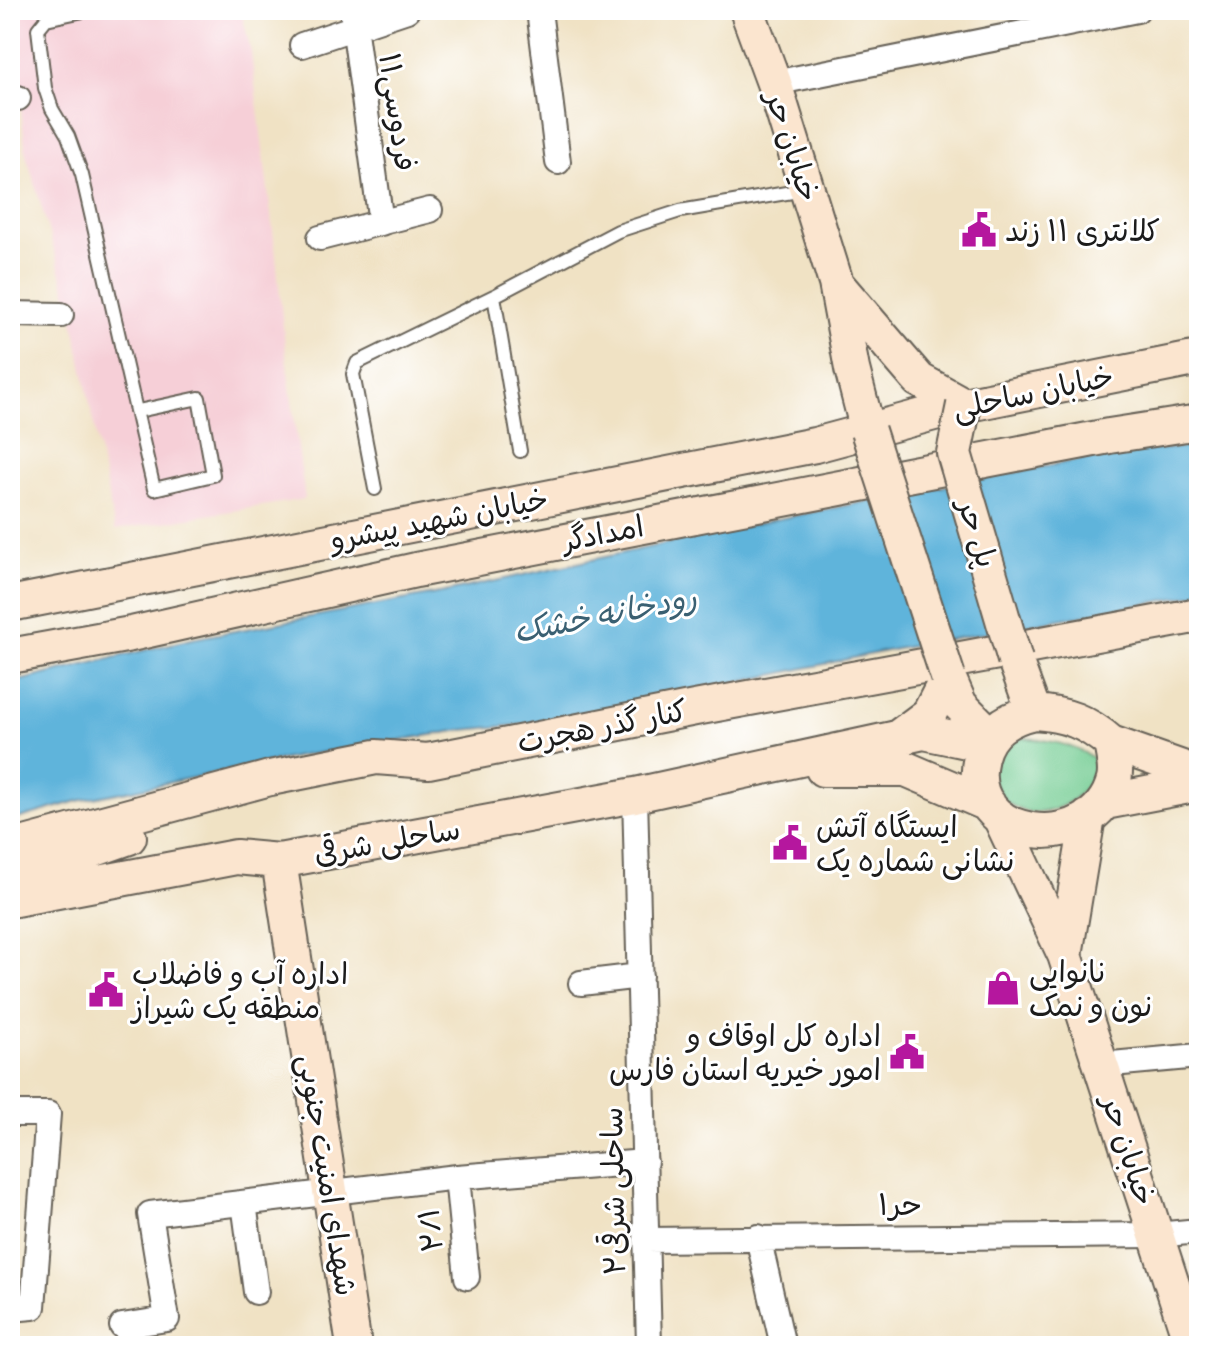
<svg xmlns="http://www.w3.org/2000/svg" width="1209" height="1356" font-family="Itim,'Playpen Sans Arabic',sans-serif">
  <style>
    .built { fill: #f6cfd7 }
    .green { fill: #73cc93; stroke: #487458; stroke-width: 2 }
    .water { fill: #5fb4db; stroke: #3e687c; stroke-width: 2 }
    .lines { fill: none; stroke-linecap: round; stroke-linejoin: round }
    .lane-casing { stroke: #666157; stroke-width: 16 }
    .street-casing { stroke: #666157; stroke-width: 28 }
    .secondary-casing { stroke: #666157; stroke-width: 38 }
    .lane { stroke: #fff; stroke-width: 12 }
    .street { stroke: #fff; stroke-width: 24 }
    .secondary { stroke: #fbe5cf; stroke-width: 34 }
    .secondary-bridge-casing { stroke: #666157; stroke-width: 38; stroke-linecap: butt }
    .secondary-bridge { stroke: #fbe5cf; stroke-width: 34 }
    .labels { text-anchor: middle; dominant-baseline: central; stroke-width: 6; stroke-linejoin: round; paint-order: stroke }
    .street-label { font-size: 30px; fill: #1c1c1c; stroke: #fff }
    .poi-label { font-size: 30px; fill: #1c1c1c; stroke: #fff; text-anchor: start }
    .water-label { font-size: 32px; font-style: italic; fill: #3a6072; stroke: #fff }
  </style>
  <rect width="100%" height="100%" fill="#fff"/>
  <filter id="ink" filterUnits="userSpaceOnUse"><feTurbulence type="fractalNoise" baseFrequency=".0125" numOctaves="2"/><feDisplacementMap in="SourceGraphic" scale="16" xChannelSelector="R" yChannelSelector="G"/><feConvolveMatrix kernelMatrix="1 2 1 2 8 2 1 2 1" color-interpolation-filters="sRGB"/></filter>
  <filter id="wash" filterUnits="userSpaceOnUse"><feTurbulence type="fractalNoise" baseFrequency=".006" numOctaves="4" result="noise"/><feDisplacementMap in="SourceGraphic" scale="32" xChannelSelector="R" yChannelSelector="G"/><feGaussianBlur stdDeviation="1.8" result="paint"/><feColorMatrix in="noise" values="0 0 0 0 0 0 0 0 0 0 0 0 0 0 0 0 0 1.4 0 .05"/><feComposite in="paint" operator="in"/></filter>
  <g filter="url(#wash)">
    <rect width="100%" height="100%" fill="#f0e2c4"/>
    <path class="built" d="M 18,10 L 241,10 L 251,52 L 275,247 L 287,364 L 305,499 L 115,530 L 70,305 L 26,154 L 21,108 Z"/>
    <path class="green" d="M 1024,738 C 1050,740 1070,744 1092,757 L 1096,772 C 1080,803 1041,826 1008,803 C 998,796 991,776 985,765 L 1003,740 Z"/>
    <path class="water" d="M 1199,446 L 1199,594 L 891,650 L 649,701 L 518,725 L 462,730 L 300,756 L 78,801 L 10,821 L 10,683 L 191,639 L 445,592 L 778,519 L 1114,453 Z"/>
  </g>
  <g filter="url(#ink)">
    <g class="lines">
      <g class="lane-casing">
        <path id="lane" d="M 88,10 L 46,19 L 38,29 L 45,88 L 52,109 L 68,136 L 82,175 L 154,489 L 213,475 L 199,398 L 138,411
          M 494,296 L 520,451
          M 375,489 L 353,374 L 357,363 L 494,296 L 618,231 L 680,211 L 804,190"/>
      </g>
      <g class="street-casing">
        <path id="street" d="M 352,10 L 381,223
          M 539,10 L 558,162
          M 302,45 L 407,10
          M 774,83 L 1137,10
          M 10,98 L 18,98
          M 320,238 L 430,210
          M 10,314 L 61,315
          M 635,795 L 649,1346
          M 581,983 L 640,976
          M 1101,1065 L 1199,1056
          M 10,1114 L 48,1114 L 33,1307 L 10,1309
          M 457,1177 L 467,1277
          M 244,1203 L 256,1292
          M 758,1237 L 783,1346
          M 646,1240 L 1156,1235 L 1199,1231
          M 122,1326 L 167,1319 L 150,1214 L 457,1177 L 645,1162"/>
      </g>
      <g class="secondary-casing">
        <path id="secondary" d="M 747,10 L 774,83 L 836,283 L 852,369 L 868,431
          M 839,287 L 919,380 L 964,405
          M 10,604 L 815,445 L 964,405 L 1199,358
          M 10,656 L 131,634 L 416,570 L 1109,436 L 1199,422
          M 1015,660 L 1034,712
          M 948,677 L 960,705 L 990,735
          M 1034,712 C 1066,714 1087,722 1111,743 C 1113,755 1117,768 1114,780 C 1094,858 960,843 981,757 C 988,730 1008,718 1034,712 Z
          M 897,738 L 929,714 L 948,677
          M 1111,743 L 1199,774
          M 823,769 L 906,769 L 988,804
          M 1105,802 L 1199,784
          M 1000,817 L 1065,955 L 1192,1346
          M 10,848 L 270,778 L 376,757 L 428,761 L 695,708 L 1199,615
          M 279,861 L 354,1346
          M 10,879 L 129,837
          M 10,900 L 236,857 L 279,861 L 635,795 L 924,732 L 985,745
          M 1065,955 L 1088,817"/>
      </g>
      <use href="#lane" class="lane"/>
      <use href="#street" class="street"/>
      <use href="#secondary" class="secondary"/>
      <g class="secondary-bridge-casing">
        <path id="secondary-bridge" d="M 964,405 L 954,453 L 1015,660
          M 868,431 L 948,677"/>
      </g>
      <use href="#secondary-bridge" class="secondary-bridge"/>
    </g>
  </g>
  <defs>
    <g id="civic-bare" transform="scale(2.76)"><path d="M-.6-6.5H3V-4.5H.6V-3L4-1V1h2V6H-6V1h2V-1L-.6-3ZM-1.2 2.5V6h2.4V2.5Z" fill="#b5179e" stroke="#fff" stroke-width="2.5" paint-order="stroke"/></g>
    <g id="shop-bare" transform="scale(2.76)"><path d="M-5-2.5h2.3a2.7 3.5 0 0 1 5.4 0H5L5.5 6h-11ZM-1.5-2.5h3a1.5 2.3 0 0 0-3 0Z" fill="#b5179e" stroke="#fff" stroke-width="2.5" paint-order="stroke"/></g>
  </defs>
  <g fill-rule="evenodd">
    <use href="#civic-bare" x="979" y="230"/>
    <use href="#civic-bare" x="790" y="843"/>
    <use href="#shop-bare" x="1003" y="988"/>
    <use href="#civic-bare" x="106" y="990"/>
    <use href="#civic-bare" x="907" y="1052"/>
  </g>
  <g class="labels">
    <g class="street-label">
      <text transform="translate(398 112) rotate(82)">فردوسی۱۱</text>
      <text transform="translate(793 146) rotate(72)">خیابان حر</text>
      <text transform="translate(1033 392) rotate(-12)">خیابان ساحلی</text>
      <text transform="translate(439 519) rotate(-11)">خیابان شهید پیشرو</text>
      <text transform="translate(603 533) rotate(-11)">امدادگر</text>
      <text transform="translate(978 533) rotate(73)">پل حر</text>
      <text transform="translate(602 726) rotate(-11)">کنار گذر هجرت</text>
      <text transform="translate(387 841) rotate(-10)">ساحلی شرقی</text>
      <text transform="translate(1129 1150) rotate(72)">خیابان حر</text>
      <text transform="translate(328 1175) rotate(81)">شهدای امنیت جنوبی</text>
      <text transform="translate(613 1191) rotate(-91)">ساحلی شرقی۲</text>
      <text x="900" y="1204">حر۱</text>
      <text transform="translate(430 1230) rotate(-96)">۲/‍۱</text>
    </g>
    <g class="poi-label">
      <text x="1005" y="230">کلانتری ۱۱ زند</text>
      <text x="816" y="826">ایستگاه آتش<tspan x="816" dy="34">نشانی شماره یک</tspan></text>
      <text x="1029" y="971">نانوایی<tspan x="1029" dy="34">نون و نمک</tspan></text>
      <text x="132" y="973">اداره آب و فاضلاب<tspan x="132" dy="34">منطقه یک شیراز</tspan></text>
      <text x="881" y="1035" text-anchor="end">اداره کل اوقاف و<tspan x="881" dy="34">امور خیریه استان فارس</tspan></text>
    </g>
    <g class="water-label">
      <text transform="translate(605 614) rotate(-11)">رودخانه خشک</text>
    </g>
  </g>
  <rect width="1209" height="1356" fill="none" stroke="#fff" stroke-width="40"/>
</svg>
